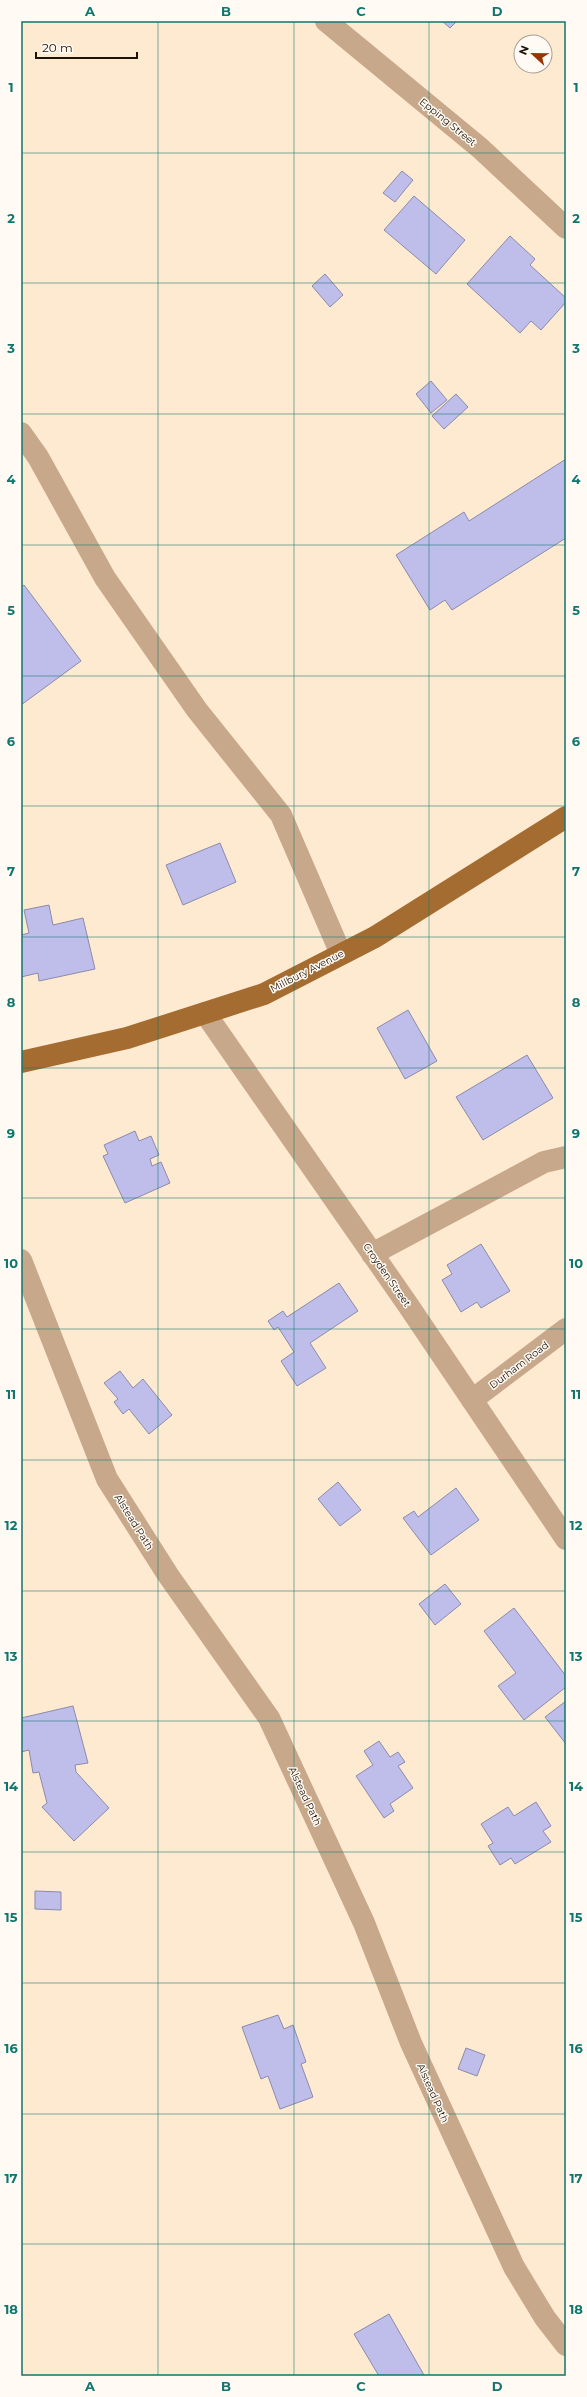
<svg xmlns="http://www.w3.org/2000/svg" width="587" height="2397" font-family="Montserrat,sans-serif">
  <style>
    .building { fill: #bfbeea; stroke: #8b8aab }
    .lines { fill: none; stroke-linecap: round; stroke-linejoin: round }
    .minor { stroke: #c8a88a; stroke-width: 22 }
    .major { stroke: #a46c30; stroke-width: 22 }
    .grid { fill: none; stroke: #0f766e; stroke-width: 1; stroke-opacity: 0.55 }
    .labels { text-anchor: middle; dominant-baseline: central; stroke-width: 3; stroke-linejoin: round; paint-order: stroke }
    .street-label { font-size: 10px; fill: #1c1308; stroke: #fffaf3 }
    .neatline { fill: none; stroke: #0f766e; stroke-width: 1.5 }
    .grid-label { font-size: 13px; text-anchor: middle; font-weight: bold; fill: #0f766e }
  </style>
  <rect width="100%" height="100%" fill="#feead1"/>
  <path class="building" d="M 442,21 L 457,21 L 450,28 Z
    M 402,171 L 413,180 L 395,202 L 383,193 Z
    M 414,196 L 465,240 L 436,274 L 384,230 Z
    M 510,236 L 535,259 L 530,265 L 566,298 L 566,302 L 541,330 L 531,321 L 520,333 L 467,284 Z
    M 325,274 L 343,295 L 330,307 L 312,286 Z
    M 431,381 L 447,400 L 431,413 L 416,394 Z
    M 456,394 L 468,407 L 444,429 L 432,416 Z
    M 566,459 L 566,538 L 452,610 L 445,600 L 430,610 L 396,555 L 464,512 L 469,521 Z
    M 24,585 L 81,661 L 21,705 L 21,587 Z
    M 220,843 L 236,882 L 183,905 L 166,865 Z
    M 49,905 L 53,925 L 83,918 L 95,969 L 39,981 L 38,973 L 21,977 L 21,935 L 29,933 L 24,910 Z
    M 408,1010 L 437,1061 L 405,1079 L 377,1028 Z
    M 527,1055 L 553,1098 L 483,1140 L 456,1097 Z
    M 135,1131 L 139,1141 L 151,1136 L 159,1155 L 150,1159 L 152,1166 L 161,1162 L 170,1183 L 125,1203 L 103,1156 L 108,1154 L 104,1145 Z
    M 481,1244 L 510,1291 L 481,1308 L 477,1302 L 461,1312 L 442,1280 L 452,1274 L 447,1265 Z
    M 339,1283 L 358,1311 L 310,1343 L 326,1368 L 297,1386 L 281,1361 L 294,1352 L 278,1327 L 274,1330 L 268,1321 L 283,1311 L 287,1317 Z
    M 120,1371 L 133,1388 L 143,1379 L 172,1415 L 149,1434 L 129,1409 L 123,1414 L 114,1402 L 118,1399 L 104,1383 Z
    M 338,1482 L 361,1510 L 340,1526 L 318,1499 Z
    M 456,1488 L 479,1520 L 431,1555 L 403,1518 L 414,1511 L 418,1517 Z
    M 445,1584 L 461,1604 L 435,1625 L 419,1604 Z
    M 514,1608 L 566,1676 L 566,1687 L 524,1720 L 498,1686 L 516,1673 L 484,1631 Z
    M 566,1701 L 566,1744 L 545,1717 Z
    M 73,1706 L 88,1763 L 75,1765 L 76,1772 L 109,1808 L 74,1841 L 42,1807 L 47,1803 L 39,1772 L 33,1773 L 29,1750 L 21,1752 L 21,1718 Z
    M 379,1741 L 390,1757 L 398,1752 L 405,1762 L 398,1766 L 413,1788 L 390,1804 L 394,1811 L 384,1818 L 356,1776 L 373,1765 L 364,1751 Z
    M 536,1802 L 551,1826 L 543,1831 L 551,1842 L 515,1864 L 511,1858 L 500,1865 L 488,1846 L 493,1843 L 481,1824 L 508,1807 L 514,1816 Z
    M 35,1891 L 61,1892 L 61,1910 L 35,1909 Z
    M 278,2015 L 284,2029 L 293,2025 L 306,2062 L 301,2064 L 313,2097 L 280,2109 L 268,2076 L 261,2079 L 242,2027 Z
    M 466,2048 L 485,2055 L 477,2076 L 458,2069 Z
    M 389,2314 L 424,2375 L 422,2376 L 379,2376 L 354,2334 Z"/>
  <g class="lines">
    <path class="minor" d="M 326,21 L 480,148 L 566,228
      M 21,433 L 38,457 L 105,578 L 197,710 L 281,815 L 341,954
      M 205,1013 L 408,1305 L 566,1539
      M 372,1254 L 544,1162 L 566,1157
      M 21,1260 L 107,1479 L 168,1575 L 269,1718 L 364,1923 L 411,2043 L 514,2267 L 545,2318 L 566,2345
      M 472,1400 L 566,1329"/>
    <path class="major" d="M 21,1062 L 127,1038 L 264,994 L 375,937 L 566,817"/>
  </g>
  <path class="grid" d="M 158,21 L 158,2376M 294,21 L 294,2376M 429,21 L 429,2376M 21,153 L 566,153M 21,283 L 566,283M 21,414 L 566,414M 21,545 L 566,545M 21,676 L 566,676M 21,806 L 566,806M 21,937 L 566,937M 21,1068 L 566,1068M 21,1198 L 566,1198M 21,1329 L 566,1329M 21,1460 L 566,1460M 21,1591 L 566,1591M 21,1721 L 566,1721M 21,1852 L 566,1852M 21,1983 L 566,1983M 21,2114 L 566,2114M 21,2244 L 566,2244"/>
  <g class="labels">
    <g class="street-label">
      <text transform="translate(448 122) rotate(39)">Epping Street</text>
      <text transform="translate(307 971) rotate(-27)">Millbury Avenue</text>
      <text transform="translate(387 1275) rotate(55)">Croyden Street</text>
      <text transform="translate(519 1365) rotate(-37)">Durham Road</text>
      <text transform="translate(134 1522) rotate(58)">Alstead Path</text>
      <text transform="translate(305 1796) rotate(65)">Alstead Path</text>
      <text transform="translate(433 2093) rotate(66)">Alstead Path</text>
    </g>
  </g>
  <rect width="587" height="2397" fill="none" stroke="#fffaf3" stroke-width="44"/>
  <g transform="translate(533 54) rotate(292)"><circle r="19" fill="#fffaf3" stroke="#a49e95"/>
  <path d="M0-3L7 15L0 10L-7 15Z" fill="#9a3605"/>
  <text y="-6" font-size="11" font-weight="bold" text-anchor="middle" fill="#1c1308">N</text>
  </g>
  <path d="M36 52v6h101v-6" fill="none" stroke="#1c1308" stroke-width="2"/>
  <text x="42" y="52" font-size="12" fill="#1c1308" stroke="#fffaf3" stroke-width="3" paint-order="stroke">20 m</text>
  <rect x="22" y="22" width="543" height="2353" class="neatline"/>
  <g class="grid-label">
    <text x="90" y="16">A</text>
    <text x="226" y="16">B</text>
    <text x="361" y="16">C</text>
    <text x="497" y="16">D</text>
    <text x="11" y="92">1</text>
    <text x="576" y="92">1</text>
    <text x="11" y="223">2</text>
    <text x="576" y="223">2</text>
    <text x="11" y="353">3</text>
    <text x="576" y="353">3</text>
    <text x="11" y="484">4</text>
    <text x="576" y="484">4</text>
    <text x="11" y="615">5</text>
    <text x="576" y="615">5</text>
    <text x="11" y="746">6</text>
    <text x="576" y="746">6</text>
    <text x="11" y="876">7</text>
    <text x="576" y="876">7</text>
    <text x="11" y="1007">8</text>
    <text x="576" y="1007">8</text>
    <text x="11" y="1138">9</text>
    <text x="576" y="1138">9</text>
    <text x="11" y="1268">10</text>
    <text x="576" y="1268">10</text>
    <text x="11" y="1399">11</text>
    <text x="576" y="1399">11</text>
    <text x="11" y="1530">12</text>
    <text x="576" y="1530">12</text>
    <text x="11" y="1661">13</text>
    <text x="576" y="1661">13</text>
    <text x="11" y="1791">14</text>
    <text x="576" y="1791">14</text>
    <text x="11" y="1922">15</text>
    <text x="576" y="1922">15</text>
    <text x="11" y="2053">16</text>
    <text x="576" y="2053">16</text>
    <text x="11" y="2183">17</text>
    <text x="576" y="2183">17</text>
    <text x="11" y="2314">18</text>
    <text x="576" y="2314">18</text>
    <text x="90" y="2391">A</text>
    <text x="226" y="2391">B</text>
    <text x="361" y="2391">C</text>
    <text x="497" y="2391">D</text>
  </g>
</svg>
